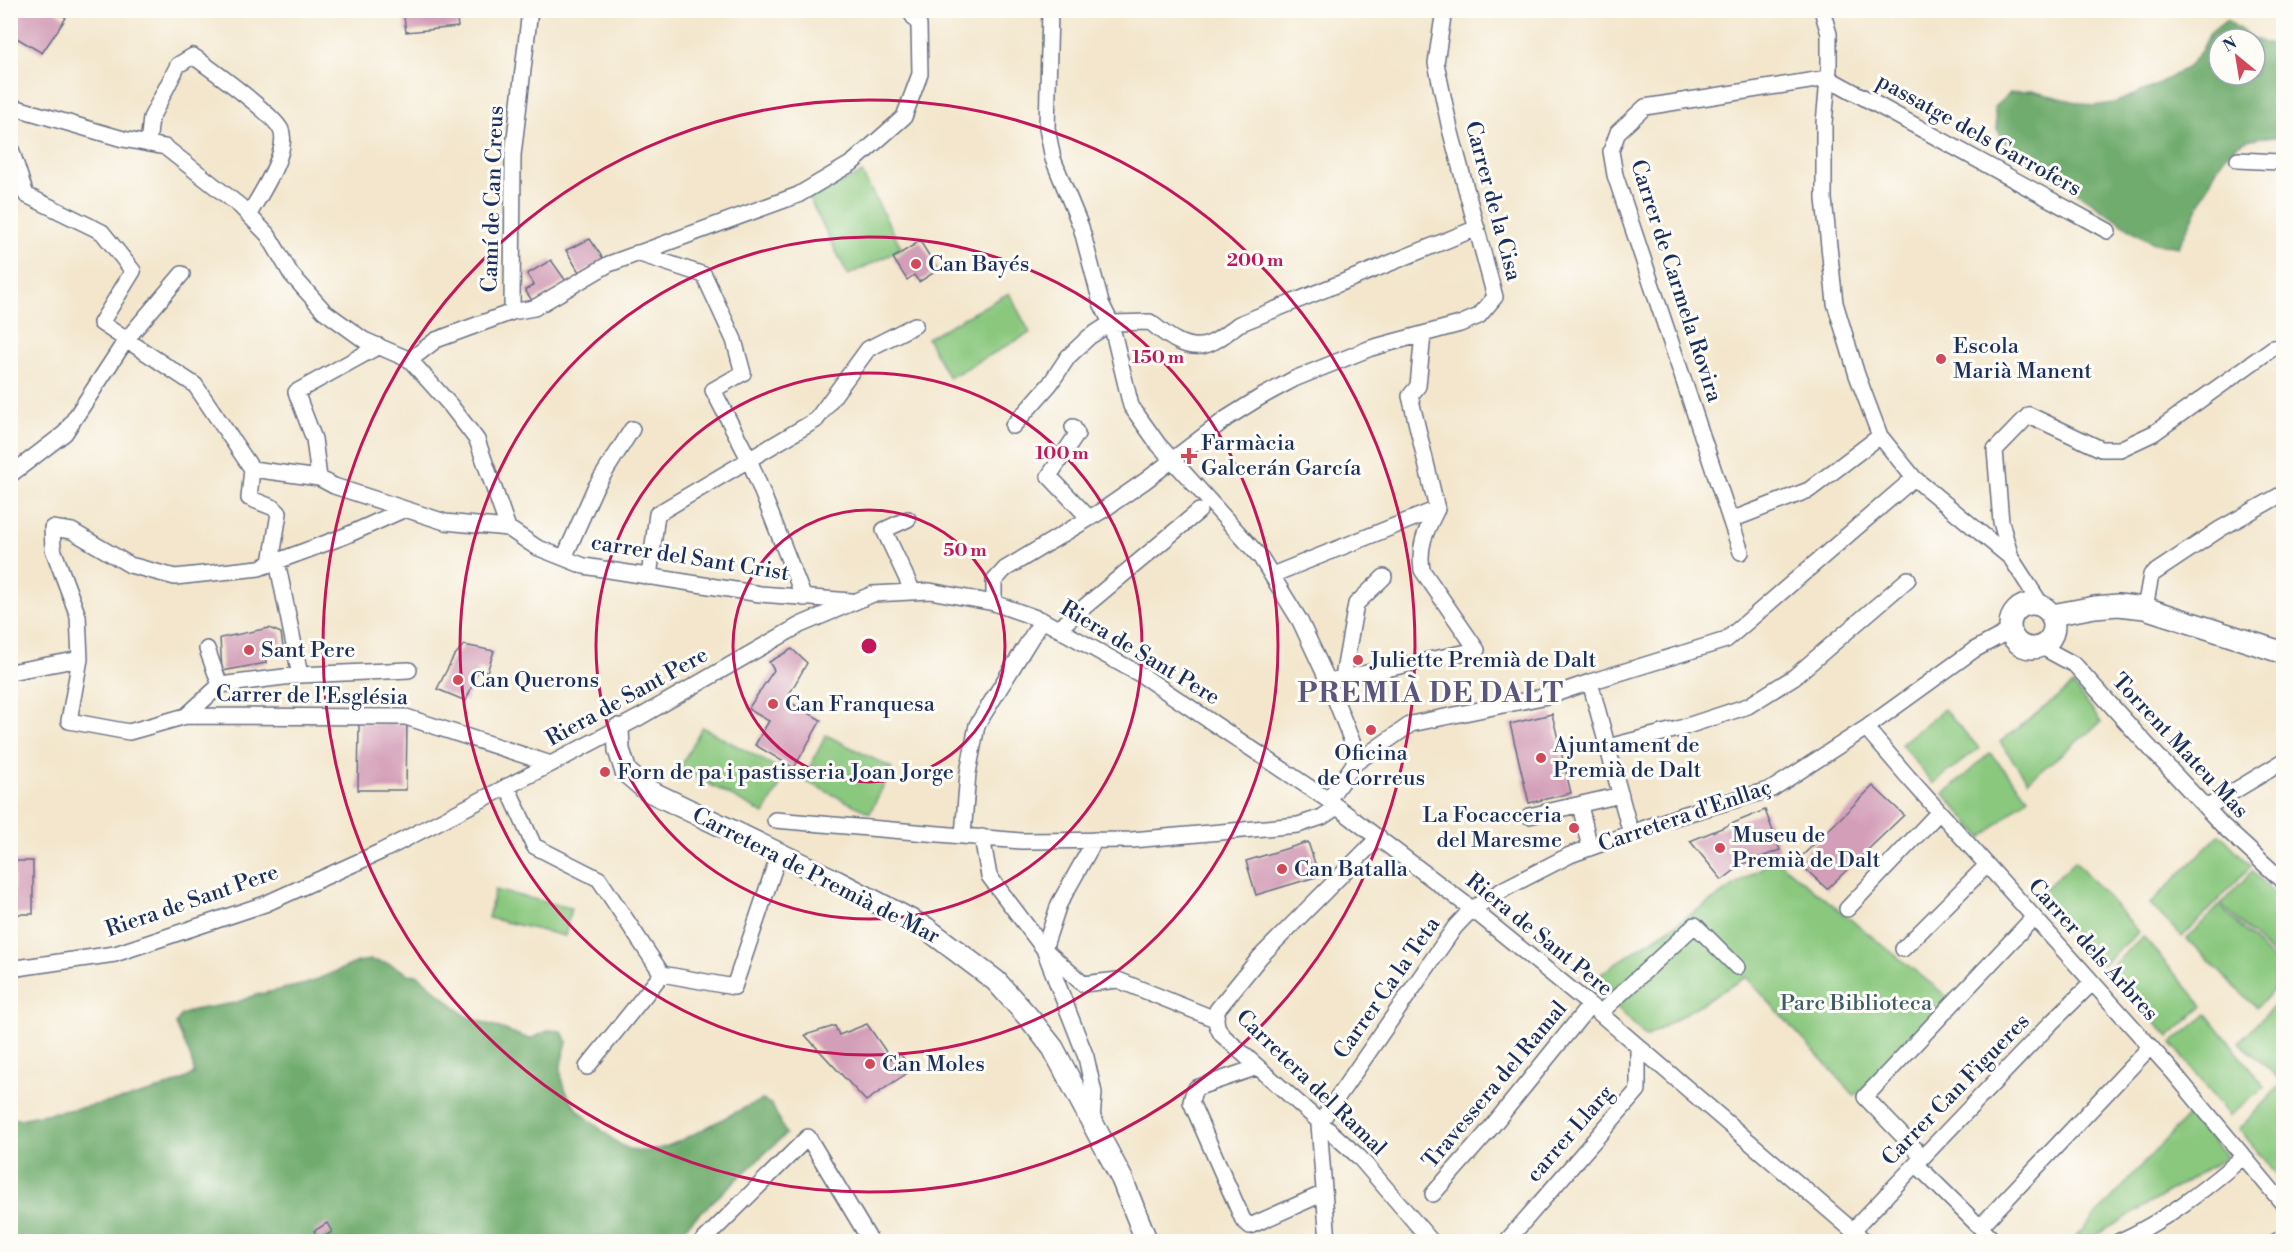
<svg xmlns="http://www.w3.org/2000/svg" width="2294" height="1252" font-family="'Libre Bodoni',serif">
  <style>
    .green { fill: #8ac87e; stroke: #527c6e; stroke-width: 1.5 }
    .forest { fill: #6fac6d; stroke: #456e66; stroke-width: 1.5; fill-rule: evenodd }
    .building { fill: #d39eb7 }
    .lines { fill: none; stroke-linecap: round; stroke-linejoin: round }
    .street-casing { stroke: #676f84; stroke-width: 18 }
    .secondary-casing { stroke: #676f84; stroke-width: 24 }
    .street { stroke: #fff; stroke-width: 15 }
    .secondary { stroke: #fff; stroke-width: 21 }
    .ring { fill: none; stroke: #c2185b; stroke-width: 3 }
    .poi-dot { fill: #d1495b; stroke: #fdfcf7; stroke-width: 2 }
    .labels { text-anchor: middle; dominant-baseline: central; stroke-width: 6; stroke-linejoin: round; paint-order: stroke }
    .street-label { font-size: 22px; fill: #1b2f5e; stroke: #fdfcf7 }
    .poi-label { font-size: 22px; fill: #1b2f5e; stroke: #fdfcf7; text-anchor: start }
    .park-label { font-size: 22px; fill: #3c5d68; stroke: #fdfcf7 }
    .district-label { font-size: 28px; font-weight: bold; letter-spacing: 1.5px; fill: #5b567d; stroke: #fdfcf7 }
    .centre { fill: #c2185b; stroke: #fdfcf7; stroke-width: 3 }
    .ring-label { font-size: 18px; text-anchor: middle; font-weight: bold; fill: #c2185b; stroke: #fdfcf7; stroke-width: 6; stroke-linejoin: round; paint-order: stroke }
  </style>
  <rect width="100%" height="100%" fill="#fdfcf7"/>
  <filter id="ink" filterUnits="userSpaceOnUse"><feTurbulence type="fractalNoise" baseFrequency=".0167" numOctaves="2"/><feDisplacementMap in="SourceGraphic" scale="12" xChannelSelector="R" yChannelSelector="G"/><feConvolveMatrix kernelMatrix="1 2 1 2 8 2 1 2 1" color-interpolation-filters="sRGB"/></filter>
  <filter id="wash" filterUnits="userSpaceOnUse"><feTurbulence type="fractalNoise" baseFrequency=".008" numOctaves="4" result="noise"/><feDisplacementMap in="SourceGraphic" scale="24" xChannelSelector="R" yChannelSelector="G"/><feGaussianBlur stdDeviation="1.35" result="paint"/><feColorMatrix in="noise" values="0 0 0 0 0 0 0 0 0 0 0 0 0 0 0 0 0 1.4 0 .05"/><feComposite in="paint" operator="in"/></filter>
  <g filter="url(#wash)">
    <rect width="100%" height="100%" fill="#f3e6cc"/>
    <path class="green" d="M 862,173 L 902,249 L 848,275 L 809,198 Z
      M 1009,293 L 1030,333 L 949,378 L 927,338 Z
      M 2073,685 L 2101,722 L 2028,781 L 2000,742 Z
      M 1944,709 L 1979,748 L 1933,784 L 1901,744 Z
      M 702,727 L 787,773 L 764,814 L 680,768 Z
      M 826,735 L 892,768 L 870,813 L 803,780 Z
      M 1990,753 L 2028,797 L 1982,838 L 1944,794 Z
      M 2220,834 L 2251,866 L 2182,937 L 2150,904 Z
      M 1775,859 L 1949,998 L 1855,1096 L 1746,977 L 1646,1037 L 1591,980 Z
      M 2075,861 L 2139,932 L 2102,965 L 2039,894 Z
      M 2252,871 L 2283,903 L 2283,965 L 2221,904 Z
      M 495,890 L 571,908 L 565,936 L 488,918 Z
      M 2219,905 L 2283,970 L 2283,980 L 2256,1008 L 2187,939 Z
      M 2143,937 L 2203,1006 L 2169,1037 L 2108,969 Z
      M 2283,996 L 2283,1182 L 2239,1129 L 2283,1082 L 2239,1042 Z
      M 2207,1014 L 2265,1087 L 2229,1116 L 2172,1043 Z
      M 2189,1114 L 2227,1157 L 2087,1241 L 2072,1241 Z"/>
    <path class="forest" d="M 2227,20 C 2243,32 2262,46 2283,47 L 2283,138 C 2227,131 2220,163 2199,205 C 2193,219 2185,232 2179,247 L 2154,243 L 2136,233 L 2045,170 L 2009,148 L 1997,129 L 1994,107 L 2010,93 L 2031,91 L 2093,106 L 2114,103 L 2153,87 L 2188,67 L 2201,51 L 2210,33 ZM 2219,39 L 2255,39 L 2255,75 L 2219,75 Z
      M 370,960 L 390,964 L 408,974 L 418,975 L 466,1016 L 530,1039 L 550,1030 L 561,1031 L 567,1041 C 566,1049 561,1059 561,1067 C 560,1088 575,1110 591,1121 C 603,1131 617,1145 632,1150 C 664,1160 728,1111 763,1100 L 772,1105 L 786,1134 L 670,1241 L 11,1242 L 10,1118 L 20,1119 C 71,1108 150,1100 194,1074 C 194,1059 182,1040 176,1024 L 181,1015 L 193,1010 L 235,1003 L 255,995 L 306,984 L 358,962 Z"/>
    <g id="blocks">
      <path class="building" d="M 10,10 L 54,10 L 66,18 L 42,53 L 10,34 Z
        M 403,10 L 456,10 L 458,27 L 406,32 Z
        M 590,239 L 604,260 L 580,274 L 566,250 Z
        M 920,241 L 938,270 L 919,282 L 914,275 L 907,280 L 893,258 Z
        M 551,260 L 566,281 L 533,302 L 525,290 L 534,285 L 527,274 Z
        M 269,628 L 281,633 L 283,647 L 274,654 L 266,655 L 266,663 L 222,671 L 220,638 Z
        M 464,645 L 494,651 L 487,672 L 479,668 L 466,701 L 437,689 L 454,656 Z
        M 792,649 L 807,663 L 786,700 L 821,720 L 794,768 L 755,745 L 769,721 L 748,709 L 774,670 L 769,662 Z
        M 1552,714 L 1571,793 L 1529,803 L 1510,724 Z
        M 359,723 L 407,724 L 406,790 L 358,790 Z
        M 1873,786 L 1904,815 L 1827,889 L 1797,861 Z
        M 1765,810 L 1780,850 L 1743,864 L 1722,880 L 1690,841 Z
        M 1308,842 L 1319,876 L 1256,895 L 1246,861 Z
        M 14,861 L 33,861 L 33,914 L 14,914 Z
        M 867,1024 L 891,1059 L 900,1054 L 913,1069 L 866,1101 L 805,1035 L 835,1026 L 839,1035 Z
        M 327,1223 L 332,1232 L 319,1240 L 314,1231 Z"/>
    </g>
  </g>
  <g filter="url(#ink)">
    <use href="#blocks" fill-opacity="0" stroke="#676f84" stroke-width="1.5"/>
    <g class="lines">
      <g class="street-casing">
        <path id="street" d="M 1050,10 L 1047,128 L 1053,159 L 1081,227 L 1101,303 L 1111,323 L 1131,406 L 1158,444 L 1261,558 L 1300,621 L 1328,681 L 1353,744 L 1354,764 L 1328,800
          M 1822,10 L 1829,34 L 1829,69 L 1824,123 L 1824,199 L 1835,303 L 1857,375 L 1880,436 L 1914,478 L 2011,558 L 2042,606
          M 10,106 L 123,139 L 165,147 L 240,206 L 268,235 L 291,274 L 324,311 L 364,340 L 410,360 L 451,406 L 477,440 L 508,528
          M 148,144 L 151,118 L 178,65 L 193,56 C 211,69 274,114 281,130 C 290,151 259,197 249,214
          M 10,146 L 26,195 L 102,232 L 133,271 L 101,323 L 195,385 L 252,469 L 319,478 L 334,486 L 445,522 L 508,528 L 536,547 L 584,566 L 760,594 L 851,601
          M 2238,160 L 2279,162 L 2284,164
          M 637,253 L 704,275 L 734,340 L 743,373 L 713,390 L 749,459 L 804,598
          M 512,312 L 534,308 L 609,264 L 798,195 L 852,163 L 904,117 L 920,74 L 919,25 L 909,10
          M 410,360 L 436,340 L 512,312 L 513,155 L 530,10
          M 1013,426 L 1050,384 L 1068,357 L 1089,337 L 1111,323 L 1150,322 C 1166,335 1188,354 1211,343 C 1221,339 1230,330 1239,324 L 1477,228
          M 1073,427 L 1077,434 L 1049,476 L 1089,518
          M 252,469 L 249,498 L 274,508 L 279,513 L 271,563
          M 10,475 L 65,433 L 126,340 L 182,274
          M 319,478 L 314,439 L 296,392 L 379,346
          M 908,519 L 884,530 L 913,592
          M 1731,520 L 1809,490 L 1880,436
          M 1741,552 L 1615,175 L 1611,151 L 1618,132 L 1645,107 L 1828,78 L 2108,231
          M 564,558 L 595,488 L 632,429
          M 2011,558 L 2001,522 L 1995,450 L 2029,415 L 2101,449 L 2120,449 L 2154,433 L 2273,348 L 2284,347
          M 277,561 L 300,675
          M 1272,575 L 1437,509
          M 649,577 L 657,514 L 816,420 L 868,349 L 915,325
          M 994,603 L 994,581 L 1005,569 L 1103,510 L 1145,481 L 1227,418 L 1259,398 L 1294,379 L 1371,348 L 1460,324 L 1479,316 L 1495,297 L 1450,129 L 1436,63 L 1444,10
          M 2145,608 L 2151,575 L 2220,529 L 2284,493
          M 1058,629 L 1199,511
          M 2040,646 L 2075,665 L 2136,733 L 2223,826 L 2284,882
          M 207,649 L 220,685
          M 80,659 L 69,721 L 129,732 L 186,716 L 406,717 L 551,764
          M 10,672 L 80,659 L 78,616 L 53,549 L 52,528 L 72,531 L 130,565 L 175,577 L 259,568 L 345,536 L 403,510
          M 1343,677 L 1356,604 L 1384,577
          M 1328,681 L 1477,650 L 1422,570 C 1418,545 1426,531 1437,509 L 1410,396 L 1418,386 L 1423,334
          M 1590,682 L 1631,834
          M 186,716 L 220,685 L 300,675 L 409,670
          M 1866,728 L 1908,777 L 2173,1072 L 2284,1205
          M 1608,747 L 1678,729 L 1748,706 L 1794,677 L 1908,579
          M 1354,764 L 1411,724 L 1552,695 L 1590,682 L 1726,640 L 1914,478
          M 507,786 L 534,846 L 599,879 L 662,974
          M 1580,805 L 1590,848
          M 2206,808 L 2284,761
          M 1529,816 L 1621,795
          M 775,820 L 1021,841 L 1132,840 L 1298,825 L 1322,817 L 1337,807
          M 963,835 L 968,773 L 977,725 L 1042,620
          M 982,837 L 989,876 L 1044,949 L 1083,984 L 1118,980 L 1215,1019
          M 1379,837 L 1260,957 L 1217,1010 C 1215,1021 1216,1026 1222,1035 L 1359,1157 L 1432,1242
          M 1847,909 L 1939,812
          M 1044,949 L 1059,904 L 1095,840
          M 1903,949 L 1987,865
          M 1045,952 L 1086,1057 L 1094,1093 L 1092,1120
          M 10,969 L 115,954 L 265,904 L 380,852 L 551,764 L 640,717 L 800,625 L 873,594 L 930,591 L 994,603 L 1042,620 L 1143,676 L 1328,800 L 1472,909 L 1590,1005 L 1866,1242
          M 662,974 L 734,987 L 779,854
          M 1600,1013 L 1695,925 L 1737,967
          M 587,1067 L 662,974
          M 1258,1067 L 1196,1088 L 1193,1094 L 1191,1102 L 1243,1220 L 1250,1226 L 1324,1193
          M 1319,1124 L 1455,927 L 1472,909 L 1506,888 L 1570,855 L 1679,816 L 1772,789 L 1866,728 L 1974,650 L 2011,630
          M 1319,1124 L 1328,1242
          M 1923,1157 L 1865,1097 L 2034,917
          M 1916,1164 L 1995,1242
          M 1433,1194 L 1485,1135 L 1590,1005
          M 1980,1227 L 2150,1047
          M 1853,1230 L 2051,1023 L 2092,983
          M 702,1242 L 808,1137 L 871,1242
          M 1506,1242 L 1638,1090 L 1638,1046
          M 2118,1242 C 2165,1221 2204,1190 2243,1157
          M 2275,1242 L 2284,1237"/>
      </g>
      <g class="secondary-casing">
        <path id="secondary" d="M2010 626a22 22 0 1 1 44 0a22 22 0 1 1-44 0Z
          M 2052,615 L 2095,607 L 2118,605 L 2145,608 L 2284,653
          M 618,729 L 619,750 L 626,772 L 647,790 L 834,880 L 926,928 L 996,981 L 1030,1019 L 1053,1048 L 1122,1179 L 1147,1242"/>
      </g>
      <use href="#street" class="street"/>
      <use href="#secondary" class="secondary"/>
    </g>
  </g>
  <g class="ring">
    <circle cx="869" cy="646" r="136"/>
    <circle cx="869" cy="646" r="273"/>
    <circle cx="869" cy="646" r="409"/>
    <circle cx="869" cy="646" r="546"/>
  </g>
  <g class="poi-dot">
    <circle cx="916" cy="264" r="6"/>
    <circle cx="1941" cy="359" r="6"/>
    <path d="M1186 447h6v6h6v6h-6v6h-6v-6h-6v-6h6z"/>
    <circle cx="249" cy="650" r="6"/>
    <circle cx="1358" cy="660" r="6"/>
    <circle cx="458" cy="680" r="6"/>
    <circle cx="773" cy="704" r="6"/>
    <circle cx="1371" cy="730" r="6"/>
    <circle cx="1541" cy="758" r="6"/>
    <circle cx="605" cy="772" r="6"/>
    <circle cx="1574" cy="828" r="6"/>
    <circle cx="1720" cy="848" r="6"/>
    <circle cx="1282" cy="869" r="6"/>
    <circle cx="870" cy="1064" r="6"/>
  </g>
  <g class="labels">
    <g class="street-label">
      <text transform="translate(1979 135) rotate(29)">passatge dels Garrofers</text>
      <text transform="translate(493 199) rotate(-88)">Camí de Can Creus</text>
      <text transform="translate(1493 201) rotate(75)">Carrer de la Cisa</text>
      <text transform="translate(1676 281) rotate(72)">Carrer de Carmela Rovira</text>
      <text transform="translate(690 558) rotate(9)">carrer del Sant Crist</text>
      <text transform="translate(1140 653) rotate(31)">Riera de Sant Pere</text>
      <text transform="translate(312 696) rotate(1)">Carrer de l'Església</text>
      <text transform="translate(627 697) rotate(-29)">Riera de Sant Pere</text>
      <text transform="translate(2180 746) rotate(47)">Torrent Mateu Mas</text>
      <text transform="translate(1685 816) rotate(-19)">Carretera d'Enllaç</text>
      <text transform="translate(816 876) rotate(27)">Carretera de Premià de Mar</text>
      <text transform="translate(192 901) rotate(-19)">Riera de Sant Pere</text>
      <text transform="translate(1539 935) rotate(39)">Riera de Sant Pere</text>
      <text transform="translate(2093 950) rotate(48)">Carrer dels Arbres</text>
      <text transform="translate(1387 988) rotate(-55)">Carrer Ca la Teta</text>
      <text transform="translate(1311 1083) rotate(44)">Carretera del Ramal</text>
      <text transform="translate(1495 1085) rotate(-50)">Travessera del Ramal</text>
      <text transform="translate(1956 1090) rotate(-46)">Carrer Can Figueres</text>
      <text transform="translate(1570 1134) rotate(-49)">carrer Llarg</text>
    </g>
    <g class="poi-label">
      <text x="928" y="264">Can Bayés</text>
      <text x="1953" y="346">Escola<tspan x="1953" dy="25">Marià Manent</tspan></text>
      <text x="1201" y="443">Farmàcia<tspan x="1201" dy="25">Galcerán García</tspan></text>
      <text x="261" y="650">Sant Pere</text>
      <text x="1370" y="660">Juliette Premià de Dalt</text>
      <text x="470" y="680">Can Querons</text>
      <text x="785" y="704">Can Franquesa</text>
      <text x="1553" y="745">Ajuntament de<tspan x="1553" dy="25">Premià de Dalt</tspan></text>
      <text x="1371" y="753" text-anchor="middle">Oficina<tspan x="1371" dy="25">de Correus</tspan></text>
      <text x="617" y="772">Forn de pa i pastisseria Joan Jorge</text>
      <text x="1562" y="815" text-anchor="end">La Focacceria<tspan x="1562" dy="25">del Maresme</tspan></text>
      <text x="1732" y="835">Museu de<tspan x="1732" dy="25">Premià de Dalt</tspan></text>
      <text x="1294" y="869">Can Batalla</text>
      <text x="882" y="1064">Can Moles</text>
    </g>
    <g class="park-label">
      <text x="1856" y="1003">Parc Biblioteca</text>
    </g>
    <g class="district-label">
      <text x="1431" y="693">PREMIÀ DE DALT</text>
    </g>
  </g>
  <circle cx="869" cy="646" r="9" class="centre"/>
  <g class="ring-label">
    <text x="1255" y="266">200 m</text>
    <text x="1158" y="363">150 m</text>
    <text x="1062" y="459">100 m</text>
    <text x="965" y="556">50 m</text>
  </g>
  <rect width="2294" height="1252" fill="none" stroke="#fdfcf7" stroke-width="36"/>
  <g transform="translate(2237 57) rotate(330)"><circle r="28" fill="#fdfcf7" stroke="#a3aaba" stroke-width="1.5"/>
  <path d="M0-4.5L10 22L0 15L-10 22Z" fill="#d1495b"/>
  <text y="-9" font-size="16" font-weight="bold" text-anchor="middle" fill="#1b2f5e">N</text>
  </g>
</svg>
